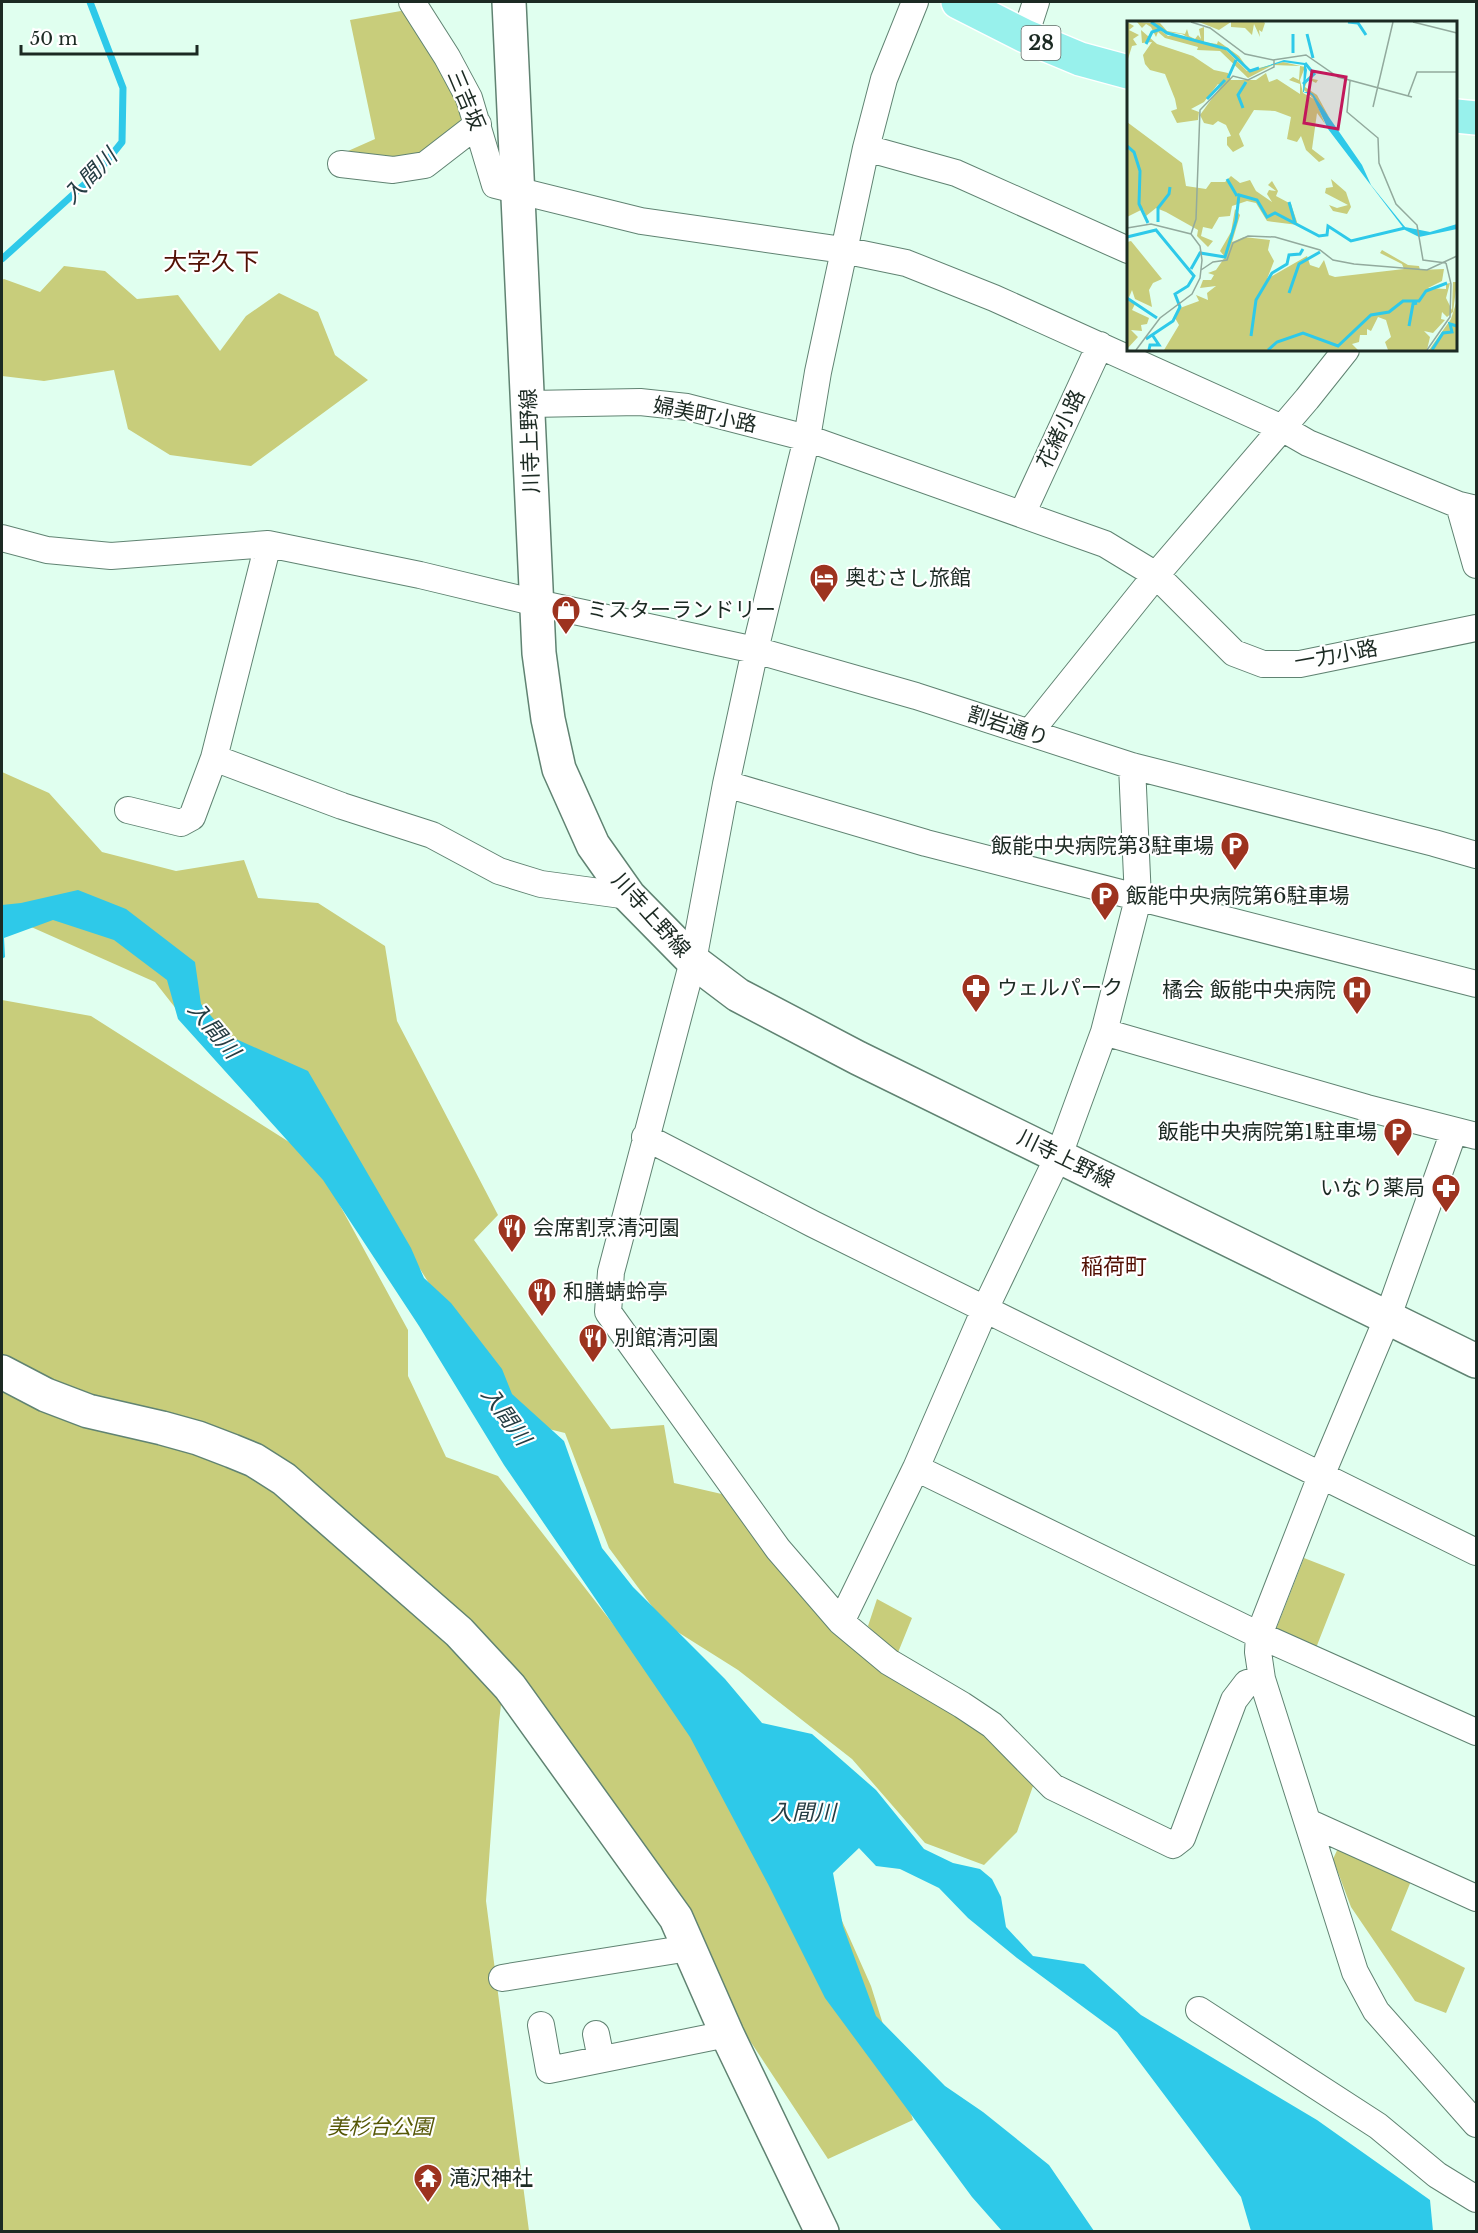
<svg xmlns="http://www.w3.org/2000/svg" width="1478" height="2233" font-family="'Libre Baskerville','Noto Sans JP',serif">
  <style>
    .green { fill: #c8cd7b }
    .water { fill: #2ec9e9 }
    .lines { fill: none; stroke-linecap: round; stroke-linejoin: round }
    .stream { stroke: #2ec9e9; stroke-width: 7 }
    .minor-casing { stroke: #608372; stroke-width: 28 }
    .tertiary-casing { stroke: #608372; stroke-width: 36 }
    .primary-casing { stroke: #fff; stroke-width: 36 }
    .minor { stroke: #fff; stroke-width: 26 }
    .tertiary { stroke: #fff; stroke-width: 33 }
    .primary { stroke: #98f1ec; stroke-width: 33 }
    .labels { text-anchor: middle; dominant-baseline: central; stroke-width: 4.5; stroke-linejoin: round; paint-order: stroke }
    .shield { fill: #fff; stroke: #606a65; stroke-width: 1.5 }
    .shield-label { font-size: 20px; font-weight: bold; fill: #1c2a23 }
    .street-label { font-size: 21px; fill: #1c2a23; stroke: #fff }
    .poi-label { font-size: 21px; fill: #1c2a23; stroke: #fff; text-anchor: start }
    .park-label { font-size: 21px; font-style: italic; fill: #555705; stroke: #fff }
    .water-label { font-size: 22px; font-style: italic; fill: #253d43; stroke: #fff }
    .neighbourhood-label { font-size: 22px; fill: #521004; stroke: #fff }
    .quarter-label { font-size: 24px; fill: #521004; stroke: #fff }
    .inset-river { fill: none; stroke: #2ec9e9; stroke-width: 3 }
    .inset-road { fill: none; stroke: #92aa9d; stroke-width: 1.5 }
    .view { fill: #c2185b; fill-opacity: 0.15; stroke: #c2185b; stroke-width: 3 }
    .inset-edge { fill: none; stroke: #1c2a23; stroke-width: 3 }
  </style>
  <rect width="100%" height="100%" fill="#e0ffef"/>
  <path class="green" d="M 412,9 L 469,117 L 423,159 L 374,159 L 348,151 L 375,139 L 350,20 Z
    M 64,266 L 105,271 L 137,299 L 178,295 L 220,351 L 246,316 L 279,293 L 318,312 L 335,355 L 368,380 L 251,466 L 170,455 L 128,429 L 114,370 L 44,381 L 2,376 L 2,280 L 4,279 L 40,292 Z
    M 2,772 L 49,793 L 102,852 L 176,871 L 244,860 L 258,898 L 318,903 L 385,946 L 397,1021 L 498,1215 L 474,1240 L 611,1429 L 664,1425 L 674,1483 L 726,1495 L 842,1639 L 988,1732 L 1033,1786 L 1017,1832 L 984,1865 L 925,1843 L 852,1759 L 738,1670 L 665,1624 L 609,1548 L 565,1433 L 516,1421 L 396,1231 L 188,1024 L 155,982 L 2,914 Z
    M 2,1000 L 91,1016 L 297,1147 L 331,1189 L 408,1330 L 408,1376 L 446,1457 L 498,1476 L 693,1727 L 822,1876 L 871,1986 L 913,2120 L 828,2159 L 505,1670 L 499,1722 L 486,1901 L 529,2231 L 2,2231 Z
    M 1304,1558 L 1345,1574 L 1316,1648 L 1275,1632 Z
    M 877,1599 L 912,1618 L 897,1655 L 868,1626 Z
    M 1341,1842 L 1411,1881 L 1391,1930 L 1465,1968 L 1446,2013 L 1415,2001 L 1351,1907 L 1333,1859 Z"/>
  <path class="water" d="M 78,890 L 126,909 L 195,962 L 201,1004 L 227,1035 L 308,1071 L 411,1248 L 424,1278 L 451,1303 L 502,1369 L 512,1394 L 564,1441 L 602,1548 L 633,1587 L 725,1679 L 762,1723 L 812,1734 L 876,1790 L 924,1849 L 953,1863 L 980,1869 L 992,1879 L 1001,1897 L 1006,1927 L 1033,1956 L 1084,1964 L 1141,2015 L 1317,2120 L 1430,2200 L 1433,2231 L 1251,2231 L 1241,2197 L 1117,2032 L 1017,1958 L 968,1918 L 939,1888 L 900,1869 L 876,1866 L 859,1848 L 833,1873 L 843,1926 L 876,2016 L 945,2086 L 983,2112 L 1049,2165 L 1094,2231 L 1002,2231 L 972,2197 L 825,1998 L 768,1884 L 690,1737 L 504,1465 L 419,1326 L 323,1180 L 178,1019 L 167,980 L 114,940 L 53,920 L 4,938 L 5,957 L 2,959 L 2,905 L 21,903 Z"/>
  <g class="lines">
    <path class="stream" d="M 2,259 L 98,172 L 122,142 L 123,88 L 90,2"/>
    <g class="minor-casing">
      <path id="minor" d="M 412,2 L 447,57 L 469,98 L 495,185 L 641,221 L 843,250 L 906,263 L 994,298 L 1282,428 L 1308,443 L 1459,505 L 1476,509
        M 915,2 L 884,79 L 866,148 L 818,372 L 807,438 L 755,650 L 726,784 L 693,961 L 611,1272 L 608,1312 L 778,1549 L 841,1622 L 889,1662 L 962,1705 L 992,1725 L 1053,1787 L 1173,1845 L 1182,1838 L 1234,1700 L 1247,1683 L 1262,1679
        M 1025,36 L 1036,2
        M 866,148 L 956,173 L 1128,250
        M 341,164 L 393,170 L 425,165 L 478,124
        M 529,404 L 640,402 L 687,407 L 807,438 L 1105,544 L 1156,575 L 1234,653 L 1263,664 L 1300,664 L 1476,628
        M 1459,505 L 1476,565
        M 1022,514 L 1100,345
        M 2,538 L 47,550 L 111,556 L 268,544 L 420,575 L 537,603 L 755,650 L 916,696 L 1132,766 L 1434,843 L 1476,855
        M 1030,732 L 1156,575 L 1307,399 L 1346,350
        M 214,758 L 342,806 L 432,835 L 499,871 L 541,884 L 629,896
        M 726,784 L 926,843 L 1476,984
        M 128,810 L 181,823 L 192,817 L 214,758 L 268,544
        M 1104,1032 L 1367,1108 L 1476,1136
        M 1454,1131 L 1387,1319 L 1321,1476 L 1259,1635 L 1258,1652 L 1262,1679 L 1355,1972 L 1376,2011 L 1476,2124
        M 645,1137 L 813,1224 L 1476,1552
        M 916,1468 L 1259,1635 L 1476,1732
        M 841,1622 L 916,1468 L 985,1309 L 1059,1155 L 1104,1032 L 1138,899 L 1132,766
        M 1308,1822 L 1476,1898
        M 502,1978 L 689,1948
        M 1199,2010 L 1378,2126 L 1437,2175 L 1476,2199
        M 541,2025 L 549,2070 L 727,2034
        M 596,2034 L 601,2059"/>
    </g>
    <g class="tertiary-casing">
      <path id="tertiary" d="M 509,2 L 539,653 L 548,719 L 559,769 L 593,845 L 629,896 L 693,961 L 738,995 L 858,1058 L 1476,1361
        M 2,1372 L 46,1395 L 88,1411 L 162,1428 L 198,1438 L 232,1451 L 254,1460 L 284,1479 L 459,1632 L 510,1687 L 676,1918 L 727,2034 L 822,2232"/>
    </g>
    <g class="primary-casing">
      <path id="primary" d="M 958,2 L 1025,36 L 1080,59 L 1128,72
        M 1456,116 L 1476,118"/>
    </g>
    <use href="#minor" class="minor"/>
    <use href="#tertiary" class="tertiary"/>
    <use href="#primary" class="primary"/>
  </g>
  <defs>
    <g id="hotel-pin" transform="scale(1.5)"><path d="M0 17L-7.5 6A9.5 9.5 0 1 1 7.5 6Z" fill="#9d331f" stroke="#fff"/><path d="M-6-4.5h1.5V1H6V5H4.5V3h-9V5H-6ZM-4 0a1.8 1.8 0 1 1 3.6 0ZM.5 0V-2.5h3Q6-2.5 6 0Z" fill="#fff"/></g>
    <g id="shop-pin" transform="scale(1.5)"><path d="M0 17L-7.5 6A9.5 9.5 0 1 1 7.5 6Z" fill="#9d331f" stroke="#fff"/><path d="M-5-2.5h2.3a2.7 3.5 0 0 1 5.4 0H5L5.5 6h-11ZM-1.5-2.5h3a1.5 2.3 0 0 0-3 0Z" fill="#fff"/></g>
    <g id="parking-pin" transform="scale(1.5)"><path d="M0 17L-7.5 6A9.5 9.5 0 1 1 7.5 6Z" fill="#9d331f" stroke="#fff"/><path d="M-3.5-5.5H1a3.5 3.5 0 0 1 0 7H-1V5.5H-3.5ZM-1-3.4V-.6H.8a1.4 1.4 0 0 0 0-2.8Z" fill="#fff"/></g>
    <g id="pharmacy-pin" transform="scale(1.5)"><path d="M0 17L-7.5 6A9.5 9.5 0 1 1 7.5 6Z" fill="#9d331f" stroke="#fff"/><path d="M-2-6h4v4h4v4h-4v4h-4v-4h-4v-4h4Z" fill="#fff"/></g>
    <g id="hospital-pin" transform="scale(1.5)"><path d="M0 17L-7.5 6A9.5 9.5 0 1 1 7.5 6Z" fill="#9d331f" stroke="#fff"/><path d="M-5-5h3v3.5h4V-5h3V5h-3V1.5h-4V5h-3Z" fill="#fff"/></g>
    <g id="restaurant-pin" transform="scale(1.5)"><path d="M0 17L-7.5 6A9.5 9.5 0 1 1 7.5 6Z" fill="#9d331f" stroke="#fff"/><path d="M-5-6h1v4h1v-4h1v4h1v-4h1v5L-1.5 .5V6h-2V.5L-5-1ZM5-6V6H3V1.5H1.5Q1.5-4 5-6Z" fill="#fff"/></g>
    <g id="temple-pin" transform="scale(1.5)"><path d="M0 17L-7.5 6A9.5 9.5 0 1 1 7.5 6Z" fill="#9d331f" stroke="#fff"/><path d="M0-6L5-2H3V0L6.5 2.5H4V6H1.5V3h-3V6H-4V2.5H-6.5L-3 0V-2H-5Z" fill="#fff"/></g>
  </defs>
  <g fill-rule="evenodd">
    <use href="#hotel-pin" x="824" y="578"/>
    <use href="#shop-pin" x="566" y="610"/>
    <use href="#parking-pin" x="1235" y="846"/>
    <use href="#parking-pin" x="1105" y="896"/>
    <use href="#pharmacy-pin" x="976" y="988"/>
    <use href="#hospital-pin" x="1357" y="990"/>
    <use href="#parking-pin" x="1398" y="1132"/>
    <use href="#pharmacy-pin" x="1446" y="1188"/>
    <use href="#restaurant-pin" x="512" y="1228"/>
    <use href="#restaurant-pin" x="542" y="1292"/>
    <use href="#restaurant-pin" x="593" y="1338"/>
    <use href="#temple-pin" x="428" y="2178"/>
  </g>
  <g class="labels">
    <rect class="shield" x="1021.5" y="26" width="39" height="34" rx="4.5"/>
    <g class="shield-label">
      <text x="1041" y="43">28</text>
    </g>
    <g class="street-label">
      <text transform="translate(466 100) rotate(67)">三吉坂</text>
      <text transform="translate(705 415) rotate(11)">婦美町小路</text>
      <text transform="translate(1061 429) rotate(-65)">花緒小路</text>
      <text transform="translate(530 441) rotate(-92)">川寺上野線</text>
      <text transform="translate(1336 655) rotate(-10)">一力小路</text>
      <text transform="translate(1008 726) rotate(18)">割岩通り</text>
      <text transform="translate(651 915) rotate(48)">川寺上野線</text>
      <text transform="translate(1066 1159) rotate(26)">川寺上野線</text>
    </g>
    <g class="poi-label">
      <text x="845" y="578">奥むさし旅館</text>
      <text x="587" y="610">ミスターランドリー</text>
      <text x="1214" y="846" text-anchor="end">飯能中央病院第3駐車場</text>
      <text x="1126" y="896">飯能中央病院第6駐車場</text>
      <text x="997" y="988">ウェルパーク</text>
      <text x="1336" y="990" text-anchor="end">橘会 飯能中央病院</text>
      <text x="1377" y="1132" text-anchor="end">飯能中央病院第1駐車場</text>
      <text x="1425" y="1188" text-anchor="end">いなり薬局</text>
      <text x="533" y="1228">会席割烹清河園</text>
      <text x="563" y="1292">和膳蜻蛉亭</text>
      <text x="614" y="1338">別館清河園</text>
      <text x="449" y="2178">滝沢神社</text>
    </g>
    <g class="park-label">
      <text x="380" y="2127">美杉台公園</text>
    </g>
    <g class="water-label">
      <text transform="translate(90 176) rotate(-46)">入間川</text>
      <text transform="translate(214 1030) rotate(50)">入間川</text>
      <text transform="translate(506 1416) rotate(54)">入間川</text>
      <text x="803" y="1812">入間川</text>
    </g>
    <g class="neighbourhood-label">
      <text x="1114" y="1266">稲荷町</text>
    </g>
    <g class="quarter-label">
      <text x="211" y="261">大字久下</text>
    </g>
  </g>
  <g transform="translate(1127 21)">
    <rect width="330" height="330" fill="#e0ffef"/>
    <path d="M 0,1 L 7,5 L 2,9 L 12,14 L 6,18 L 10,24 L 5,25 L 0,41 ZM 10,1 L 24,2 L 41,15 L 53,14 L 99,29 L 120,50 L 156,41 L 178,46 L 173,59 L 176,72 L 187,78 L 177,69 L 176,62 L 181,57 L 191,59 L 189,62 L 181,58 L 178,66 L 190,74 L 202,96 L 189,81 L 198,103 L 190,92 L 185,128 L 198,138 L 192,141 L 179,129 L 174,115 L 170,121 L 160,118 L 164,96 L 148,90 L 127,89 L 112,113 L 117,125 L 106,131 L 100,124 L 100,116 L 104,115 L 99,104 L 91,100 L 86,104 L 77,102 L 73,94 L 94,65 L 91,63 L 77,81 L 64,88 L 72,91 L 71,99 L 50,102 L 44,90 L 50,88 L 48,78 L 38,53 L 23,49 L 18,43 L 16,34 L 25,21 L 15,22 L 14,9 L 30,23 L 66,35 L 87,49 L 101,52 L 104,59 L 129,59 L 139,52 L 142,61 L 150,58 L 173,73 L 173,63 L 162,59 L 166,56 L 172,59 L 173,45 L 146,44 L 121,57 L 93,30 L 70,29 L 71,26 L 38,17 L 31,11 L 29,16 L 24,6 L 19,3 L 15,7 ZM 25,1 L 33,2 L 40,10 L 58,13 L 60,8 L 62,15 L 68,18 L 71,14 L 74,18 L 72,8 L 77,6 L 77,21 L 90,23 L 91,20 L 112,35 L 119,45 L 96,26 L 65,19 L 55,13 L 39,11 ZM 72,1 L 137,1 L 138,2 L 135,11 L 132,9 L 133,16 L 127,3 L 125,14 L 118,7 L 104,6 L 104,1 L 92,9 ZM 0,101 L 55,142 L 59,165 L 79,168 L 84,161 L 98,161 L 104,155 L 113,162 L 123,159 L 129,170 L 145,181 L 140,173 L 142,169 L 149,170 L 141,164 L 145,160 L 151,170 L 149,175 L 164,183 L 171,204 L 140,200 L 129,182 L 120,180 L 105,185 L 103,195 L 92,196 L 85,208 L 76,206 L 74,215 L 86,220 L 81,226 L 70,215 L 71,209 L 39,191 L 29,187 L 19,195 L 16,188 L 0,196 ZM 204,158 L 219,171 L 224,186 L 220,193 L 206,190 L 202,184 L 210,187 L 221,184 L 198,172 L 199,167 L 206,166 ZM 108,188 L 113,194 L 105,221 L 117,216 L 143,219 L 141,229 L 147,240 L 140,258 L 180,235 L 183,244 L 192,247 L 197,239 L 202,254 L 208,256 L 277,248 L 275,243 L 253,232 L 255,229 L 281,244 L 292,245 L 293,249 L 317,248 L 315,260 L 301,267 L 319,268 L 319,263 L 323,262 L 319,277 L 325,289 L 326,261 L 330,261 L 326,291 L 320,296 L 315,291 L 314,298 L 318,299 L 306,312 L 297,310 L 303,316 L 300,329 L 261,329 L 258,321 L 264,316 L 259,299 L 251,296 L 244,310 L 240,308 L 240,314 L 233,314 L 232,321 L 225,323 L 231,329 L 37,329 L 52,304 L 48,297 L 53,287 L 72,280 L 69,274 L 81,279 L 80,272 L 89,265 L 73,267 L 76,259 L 84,259 L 87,254 L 81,252 L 89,249 L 98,236 L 93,230 L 104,211 ZM 4,220 L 35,258 L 26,262 L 22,269 L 25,286 L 8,278 L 5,269 L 1,279 L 8,283 L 5,289 L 22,297 L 20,303 L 14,304 L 15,310 L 4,309 L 11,316 L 0,328 L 0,221 ZM 330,279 L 330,329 L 302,329 L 324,298 Z" fill="#c8cd7b"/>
    <path d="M 157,39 L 178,42 L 180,49 L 177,71 L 183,71 L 186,73 L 235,144 L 244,164 L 278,206 L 303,211 L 330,203 L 330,208 L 292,216 L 278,209 L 201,108 L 185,74 L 176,71 L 177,44 L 156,41 L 128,49 Z" fill="#2ec9e9"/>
    <path class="inset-river" d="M 24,1 L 40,12 L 100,28 L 123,50 L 132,47M 221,1 L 231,2 L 239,14M 166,13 L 166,32M 180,13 L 186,37M 19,23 L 25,11 L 34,8M 101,57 L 109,39M 176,63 L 187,53 L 178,42M 80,78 L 98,59M 116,87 L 111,74 L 119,61M 0,125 L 7,131 L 13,150 L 12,183 L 21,202M 100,158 L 110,175M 162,181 L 168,202M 31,201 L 31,187 L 42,173 L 43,166M 0,216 L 29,209 L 67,255 L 61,265 L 48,273 L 53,286 L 46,300 L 19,318M 64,248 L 73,232 L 98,236 L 109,200 L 112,174 L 130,179 L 140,196 L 148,192 L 192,215 L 200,214 L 201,205 L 224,220 L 278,207M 162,272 L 172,243 L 193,231M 0,277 L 30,297M 282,305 L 286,283 L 290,282M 124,315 L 129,279 L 145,252 L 160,243 L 162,234 L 173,233 L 176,228M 22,329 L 23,324 L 32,324 L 26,315M 141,329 L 150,321 L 176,312 L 211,325 L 244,294 L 262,291 L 276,280 L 292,280 L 299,270 L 320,262M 305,329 L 316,312 L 325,311 L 323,303 L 330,305"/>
    <path class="inset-road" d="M 64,1 L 83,7 L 118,33 L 146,39 L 179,34 L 211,56 L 285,76M 286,1 L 330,12M 223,60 L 220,91 L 251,117 L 252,142 L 269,183 L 290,204 L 296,239 L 319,242M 281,75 L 290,51 L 330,51M 246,86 L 266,1M 0,207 L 24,203 L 64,213 L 73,225 L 75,239 L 73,257 L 65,273 L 33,297 L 9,329M 64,213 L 69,198 L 73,89 L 106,55 L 121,59 L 147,46 L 147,39M 74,249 L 86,241 L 100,239 L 106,222 L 121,215 L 148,216 L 193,229 L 206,239 L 227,243 L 300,249 L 330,235M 300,329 L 323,296 L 324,263 L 319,242"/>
    <path class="view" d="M 185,50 L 219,56 L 211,108 L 177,102 Z"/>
    <rect width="330" height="330" class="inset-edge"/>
  </g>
  <rect width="1478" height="2233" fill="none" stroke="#1c2a23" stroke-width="6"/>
  <path d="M21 45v9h176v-9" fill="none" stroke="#1c2a23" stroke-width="3"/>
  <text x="30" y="45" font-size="18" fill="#1c2a23" stroke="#ffffff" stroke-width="4.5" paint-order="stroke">50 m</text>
</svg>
